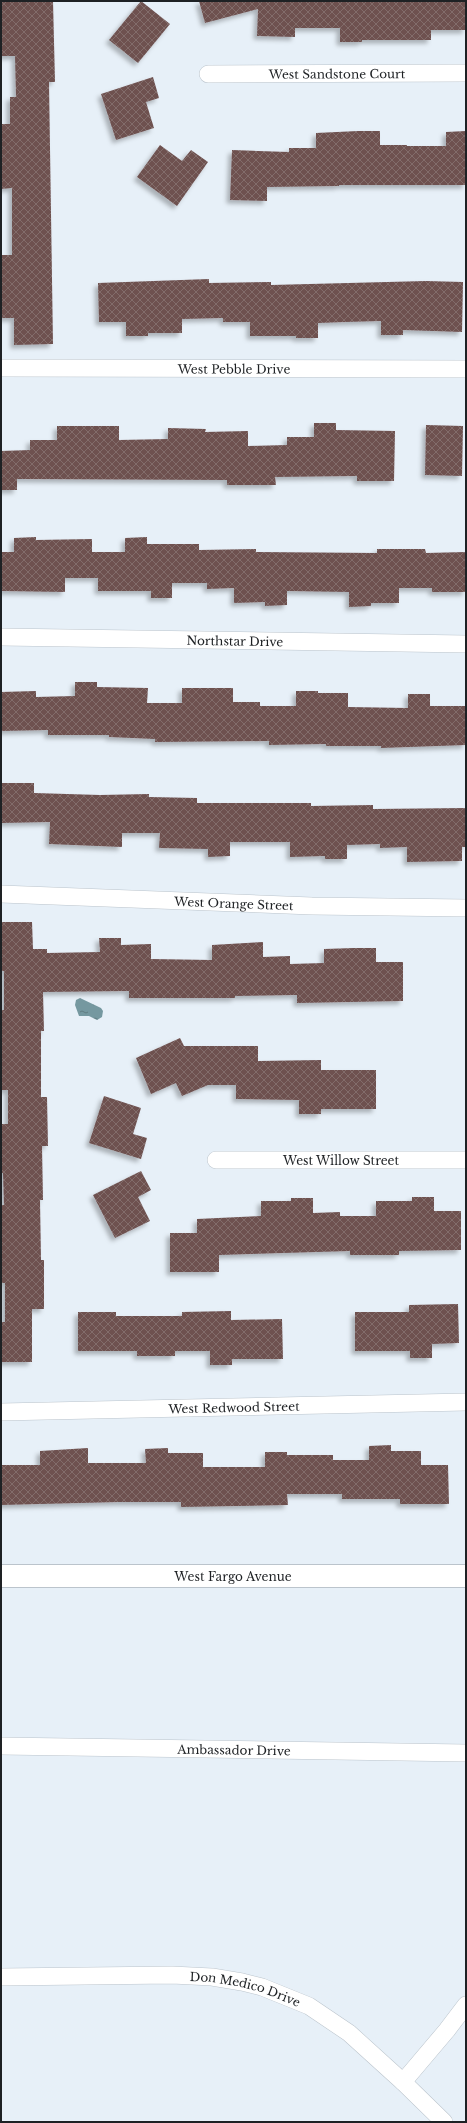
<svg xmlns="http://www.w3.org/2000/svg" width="467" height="2123" font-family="'Libre Baskerville',serif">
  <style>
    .water { fill: url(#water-ripples) }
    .building { fill: url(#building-cross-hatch); filter: url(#shadow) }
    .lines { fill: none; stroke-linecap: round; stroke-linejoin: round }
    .street-casing { stroke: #bbc4cc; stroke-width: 18 }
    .secondary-casing { stroke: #bbc4cc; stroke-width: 24 }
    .street { stroke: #fff; stroke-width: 17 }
    .secondary { stroke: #fff; stroke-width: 22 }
    .labels { text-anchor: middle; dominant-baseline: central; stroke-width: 4; stroke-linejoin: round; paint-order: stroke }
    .street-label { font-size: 12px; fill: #1e2124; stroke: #e7f0f8 }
  </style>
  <defs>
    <pattern id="water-ripples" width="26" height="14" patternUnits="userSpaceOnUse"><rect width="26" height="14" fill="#7598a0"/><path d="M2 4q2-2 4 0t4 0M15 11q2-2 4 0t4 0" fill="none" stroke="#5f7c82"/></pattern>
    <pattern id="building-cross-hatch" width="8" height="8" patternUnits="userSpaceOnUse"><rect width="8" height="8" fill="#6e5150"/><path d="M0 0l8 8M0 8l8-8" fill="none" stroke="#826c6b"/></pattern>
    <filter id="shadow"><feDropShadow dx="-3.5" dy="3.5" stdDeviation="2" flood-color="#0004"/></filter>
  </defs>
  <rect width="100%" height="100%" fill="#e7f0f8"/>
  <path class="water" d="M 80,998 L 101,1008 L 103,1011 L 102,1017 L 97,1020 L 89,1016 L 79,1016 L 75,1005 L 76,1000 Z"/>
  <path class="building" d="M 1,1 L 53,1 L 55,82 L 49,82 L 53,344 L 14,345 L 14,318 L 1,318 L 1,255 L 12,255 L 12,188 L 1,189 L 1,124 L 10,124 L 10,97 L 16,97 L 15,56 L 1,56 Z
    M 141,1 L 170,24 L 138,63 L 109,40 Z
    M 199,1 L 466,1 L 466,30 L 431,30 L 431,40 L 362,40 L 362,42 L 340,42 L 340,28 L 295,28 L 295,37 L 257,36 L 258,9 L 205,23 Z
    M 153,77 L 159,98 L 146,102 L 154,128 L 116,140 L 101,94 Z
    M 358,131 L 380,131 L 380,145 L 407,145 L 407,146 L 446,146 L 446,132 L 466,131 L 466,185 L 339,185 L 339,186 L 267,187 L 267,201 L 230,200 L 232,150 L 289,152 L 289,148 L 316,148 L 316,133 Z
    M 160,145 L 182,161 L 191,150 L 208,162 L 177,206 L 137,177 Z
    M 209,279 L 209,283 L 271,282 L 271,285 L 426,281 L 463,282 L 462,332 L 403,330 L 403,335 L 381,335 L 381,321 L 345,322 L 318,323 L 318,338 L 296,338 L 296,336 L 250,336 L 250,322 L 223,322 L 223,318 L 182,319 L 182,333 L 148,333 L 148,336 L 126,336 L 126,322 L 99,322 L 98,283 Z
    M 314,423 L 336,423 L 336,430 L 395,431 L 394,481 L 357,481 L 357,476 L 275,477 L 276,485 L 227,485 L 227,480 L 17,479 L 17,490 L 1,490 L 1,451 L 30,450 L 30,440 L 57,440 L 57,426 L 119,426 L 119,440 L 168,439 L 168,428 L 206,429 L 205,432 L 248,431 L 248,446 L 287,445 L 287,437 L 314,437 Z
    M 426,425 L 463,426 L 462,476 L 425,475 Z
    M 36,537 L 36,540 L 92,539 L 92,552 L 125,552 L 125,538 L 147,537 L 147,544 L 199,544 L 199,550 L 256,549 L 256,552 L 377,553 L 377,549 L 425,549 L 426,553 L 466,552 L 466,592 L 432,592 L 432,588 L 399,588 L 399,603 L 371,603 L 371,606 L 349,607 L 349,592 L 287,591 L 287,605 L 265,606 L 265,602 L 234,603 L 234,588 L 207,589 L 207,583 L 172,583 L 172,598 L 151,598 L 151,591 L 98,591 L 98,578 L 65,578 L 65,592 L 1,591 L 1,552 L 14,552 L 14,538 Z
    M 75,682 L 97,682 L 97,687 L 148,688 L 147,703 L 182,703 L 182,688 L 233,688 L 233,702 L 260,702 L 260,706 L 296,706 L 296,691 L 318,691 L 318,693 L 348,693 L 348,707 L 408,708 L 408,694 L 430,694 L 430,706 L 466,706 L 466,745 L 381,748 L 381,746 L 326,746 L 326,744 L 269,745 L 269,741 L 155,742 L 155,739 L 109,737 L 109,735 L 48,735 L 48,730 L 1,731 L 1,692 L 36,691 L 36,697 L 75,696 Z
    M 1,783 L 34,783 L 34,793 L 100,795 L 149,794 L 149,797 L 197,798 L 197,803 L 311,803 L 311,806 L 373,805 L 373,809 L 466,808 L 466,847 L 462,847 L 462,861 L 407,862 L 407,847 L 380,848 L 380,844 L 347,845 L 347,859 L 325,859 L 325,856 L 290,857 L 290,842 L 230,842 L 230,856 L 208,857 L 208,849 L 159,848 L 160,833 L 122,833 L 122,847 L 49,844 L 50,822 L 1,823 Z
    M 1,922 L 32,922 L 33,949 L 47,949 L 47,953 L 100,952 L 99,938 L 121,938 L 121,945 L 151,944 L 151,959 L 212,960 L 212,945 L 263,942 L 263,957 L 290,956 L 290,964 L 324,963 L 324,949 L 354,948 L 376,948 L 376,962 L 403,962 L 403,1001 L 297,1003 L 297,995 L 235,996 L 235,998 L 129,998 L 129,991 L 43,992 L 44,1031 L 41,1031 L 41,1097 L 47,1097 L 48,1146 L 42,1146 L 43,1200 L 40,1200 L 41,1260 L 44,1260 L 44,1309 L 32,1309 L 32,1362 L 1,1362 L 1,1322 L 5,1322 L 5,1283 L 1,1283 L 1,1205 L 4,1205 L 3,1173 L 1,1173 L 1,1124 L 8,1124 L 8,1090 L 2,1090 L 1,1063 L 1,1010 L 4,1010 L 4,971 L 1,971 Z
    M 180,1038 L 184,1046 L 258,1046 L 258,1061 L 321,1060 L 321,1070 L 376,1070 L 376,1109 L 321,1109 L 321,1114 L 299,1114 L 299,1100 L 236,1099 L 236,1085 L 208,1085 L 182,1096 L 176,1083 L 151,1094 L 136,1058 Z
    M 104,1096 L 141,1108 L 133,1134 L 147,1138 L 141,1159 L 89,1143 Z
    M 141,1171 L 151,1190 L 138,1197 L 150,1221 L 115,1238 L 93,1195 Z
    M 412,1197 L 434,1197 L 434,1211 L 461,1211 L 461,1250 L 399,1251 L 399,1255 L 350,1255 L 350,1251 L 219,1255 L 219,1272 L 170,1272 L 170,1233 L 197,1233 L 197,1219 L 261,1216 L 261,1201 L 291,1201 L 291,1198 L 313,1198 L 313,1213 L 340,1212 L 340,1216 L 376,1216 L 376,1201 L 412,1201 Z
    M 458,1304 L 459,1343 L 432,1344 L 432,1358 L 410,1358 L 410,1351 L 355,1351 L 355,1312 L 409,1312 L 409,1305 Z
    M 231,1311 L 231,1320 L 282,1319 L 283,1359 L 232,1359 L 232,1365 L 210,1365 L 210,1351 L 175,1351 L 175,1356 L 137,1356 L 137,1351 L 78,1351 L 78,1312 L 116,1312 L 116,1316 L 182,1316 L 182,1312 Z
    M 391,1445 L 391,1451 L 421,1451 L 421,1465 L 448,1465 L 449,1504 L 400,1504 L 400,1499 L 342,1499 L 342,1494 L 287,1494 L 288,1505 L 181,1507 L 181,1502 L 119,1502 L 1,1505 L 1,1465 L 40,1465 L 40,1451 L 88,1448 L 88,1463 L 146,1463 L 145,1449 L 168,1448 L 168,1453 L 203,1453 L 203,1467 L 265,1467 L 265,1452 L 287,1452 L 287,1455 L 333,1455 L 333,1460 L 369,1460 L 369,1446 Z"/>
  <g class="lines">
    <g class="street-casing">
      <g id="street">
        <path id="s1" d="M 208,74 L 466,73"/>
        <path id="s2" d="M 1,368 L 466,369"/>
        <path id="s3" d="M 1,637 L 466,644"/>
        <path id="s4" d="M 1,894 L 312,906 L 466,908"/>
        <path id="s5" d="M 216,1160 L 466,1160"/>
        <path id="s6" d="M 1,1412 L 466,1402"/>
        <path id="s7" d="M 1,1746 L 466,1753"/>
        <path id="s8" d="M 1,1977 L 172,1975 L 212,1977 L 242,1982 L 262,1987 L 309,2006 L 349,2033 L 403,2082 L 444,2122"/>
        <path d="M 403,2082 L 447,2030 L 466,2005"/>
      </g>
    </g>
    <g class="secondary-casing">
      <g id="secondary">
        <path id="s9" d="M 1,1576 L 466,1576"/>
      </g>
    </g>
    <use href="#street" class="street"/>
    <use href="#secondary" class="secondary"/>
  </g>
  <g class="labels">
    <g class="street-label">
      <text stroke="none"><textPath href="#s1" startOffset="129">West Sandstone Court</textPath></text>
      <text stroke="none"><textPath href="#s2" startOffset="233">West Pebble Drive</textPath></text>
      <text stroke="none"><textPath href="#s3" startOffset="234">Northstar Drive</textPath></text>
      <text stroke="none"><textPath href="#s4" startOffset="233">West Orange Street</textPath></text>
      <text stroke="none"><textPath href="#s5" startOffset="125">West Willow Street</textPath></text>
      <text stroke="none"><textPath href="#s6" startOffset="233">West Redwood Street</textPath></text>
      <text stroke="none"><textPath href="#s9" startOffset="232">West Fargo Avenue</textPath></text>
      <text stroke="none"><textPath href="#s7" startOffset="233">Ambassador Drive</textPath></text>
      <text stroke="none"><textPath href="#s8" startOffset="246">Don Medico Drive</textPath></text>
    </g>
  </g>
  <rect width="467" height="2123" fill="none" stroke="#1e2124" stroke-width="4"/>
</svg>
